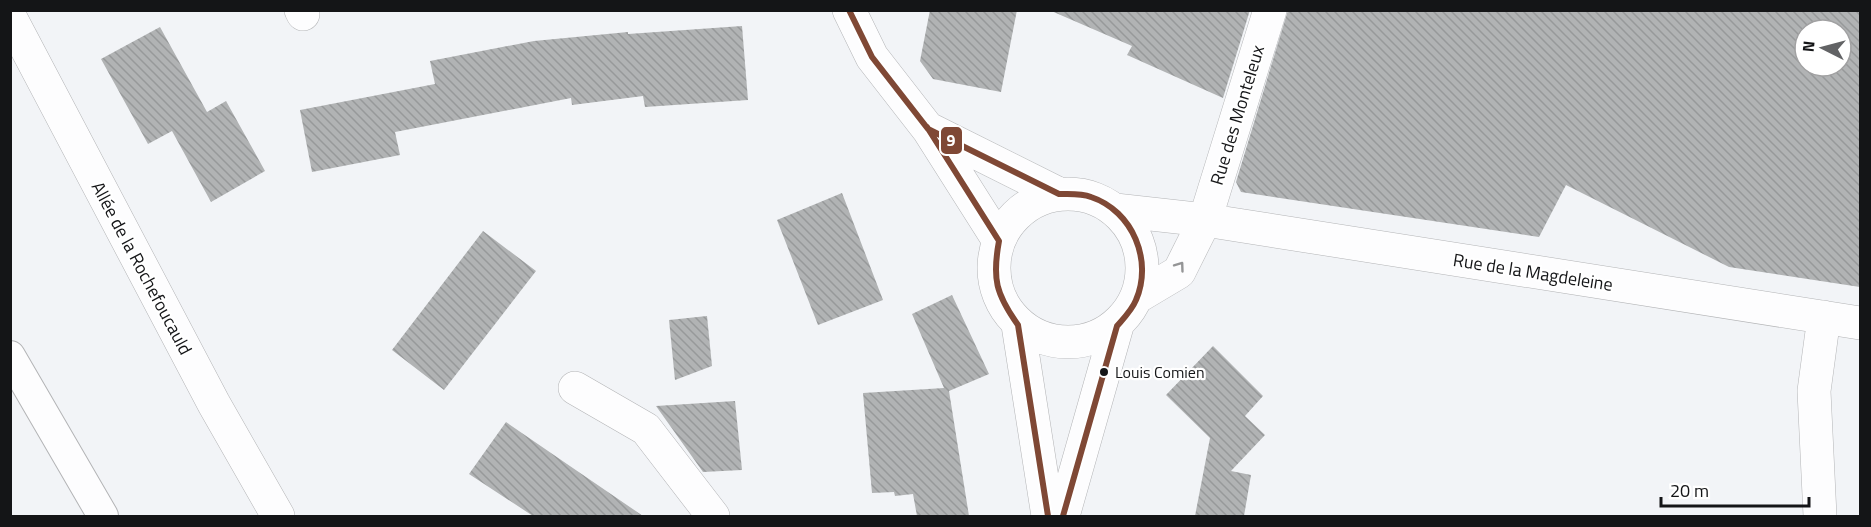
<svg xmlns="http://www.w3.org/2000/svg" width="1871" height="527" font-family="'Titillium Web',sans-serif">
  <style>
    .building { fill: url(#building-back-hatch); fill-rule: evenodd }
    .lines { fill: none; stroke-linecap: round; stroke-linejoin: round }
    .lane-casing { stroke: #b3b4b6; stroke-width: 32 }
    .street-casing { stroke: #b3b4b6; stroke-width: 34 }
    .lane { stroke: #fdfdfe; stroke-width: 30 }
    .street { stroke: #fdfdfe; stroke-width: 33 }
    .bus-1-casing { stroke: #fff; stroke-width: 10 }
    .bus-1 { stroke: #7f4835; stroke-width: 6 }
    .oneway { stroke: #949596 }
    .bus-dot { fill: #141517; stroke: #fff; stroke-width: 2 }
    .labels { text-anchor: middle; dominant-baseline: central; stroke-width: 4.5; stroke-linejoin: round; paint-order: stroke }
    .bus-label { font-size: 16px; fill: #141517; stroke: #fff; text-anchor: start }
    .street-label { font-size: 18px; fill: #141517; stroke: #fff }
    .line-badge { stroke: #fff; stroke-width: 2 }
    .badge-label { font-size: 16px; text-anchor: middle; font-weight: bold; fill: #fff }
  </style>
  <defs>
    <pattern id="building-back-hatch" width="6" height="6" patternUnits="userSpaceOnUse" patternTransform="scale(1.5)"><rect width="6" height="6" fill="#b1b3b4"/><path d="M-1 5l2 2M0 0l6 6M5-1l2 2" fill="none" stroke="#97999a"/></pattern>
  </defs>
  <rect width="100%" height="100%" fill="#f2f4f7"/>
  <path class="building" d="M 930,10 L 1017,10 L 1001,92 L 933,79 L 920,61 Z
    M 1049,10 L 1250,10 L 1223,98 L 1127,55 L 1132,46 Z
    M 1288,10 L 1860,10 L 1860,287 L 1729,267 L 1566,185 L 1539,237 L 1241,192 L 1236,182 ZM 1805,30 L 1841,30 L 1841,66 L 1805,66 Z
    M 742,26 L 748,100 L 645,107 L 643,96 L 572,105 L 571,98 L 395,132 L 400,155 L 312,172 L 300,110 L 435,84 L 430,61 L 534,41 L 628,32 L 628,34 Z
    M 160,27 L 207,112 L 226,101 L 265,171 L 211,202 L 172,131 L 148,144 L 101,59 Z
    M 842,193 L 883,300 L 818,325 L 777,220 Z
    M 483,231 L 536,271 L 444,390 L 392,350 Z
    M 952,295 L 989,374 L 949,391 L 969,516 L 917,516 L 913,494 L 895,496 L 894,492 L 872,493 L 863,393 L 944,388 L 912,314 Z
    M 707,316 L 712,366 L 675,380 L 669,320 Z
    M 1213,346 L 1263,396 L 1245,416 L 1265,435 L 1231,471 L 1251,475 L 1244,516 L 1195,516 L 1210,438 L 1166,395 Z
    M 735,401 L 742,470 L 703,472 L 656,406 Z
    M 506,422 L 567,464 L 643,516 L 533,516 L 469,474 Z"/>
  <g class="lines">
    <g class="lane-casing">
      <path id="lane" d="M 10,356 L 103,516"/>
    </g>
    <g class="street-casing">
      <path id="street" d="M 301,10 L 303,14
        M 849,10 L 872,57 L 928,129 L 999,241
        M 10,17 L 214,404 L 278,516
        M 929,129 L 1059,194
        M994 268a74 74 0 1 1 148 0a74 74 0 1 1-148 0Z
        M 1115,210 L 1205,220 L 1860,323
        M 1137,297 L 1179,272 L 1205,220 L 1270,10
        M 1018,325 L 1048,516
        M 575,388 L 646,429 L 713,516
        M 1063,516 L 1117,326
        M 1820,516 L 1814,391 L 1824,317"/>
    </g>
    <use href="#lane" class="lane"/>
    <use href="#street" class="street"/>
    <g class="bus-1-casing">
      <path id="bus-1" d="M 849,10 L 872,57 L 928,129 L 1059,194 C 1070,194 1081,193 1091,197 C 1133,211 1153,261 1136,300 C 1132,310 1124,318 1117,326 L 1063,516
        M 927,127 L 999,241 C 992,279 996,294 1018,325 L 1048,516"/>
    </g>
    <use href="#bus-1" class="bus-1"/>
  </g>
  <defs><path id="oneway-chevron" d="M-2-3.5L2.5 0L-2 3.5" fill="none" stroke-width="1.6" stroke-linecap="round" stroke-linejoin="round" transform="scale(1.5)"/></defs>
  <use class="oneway" href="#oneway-chevron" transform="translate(1180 266) rotate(-54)"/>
  <circle class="bus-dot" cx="1104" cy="372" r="5"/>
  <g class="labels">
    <g class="bus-label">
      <text x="1115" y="372">Louis Comien</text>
    </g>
    <g class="street-label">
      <text transform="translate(1237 115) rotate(-73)">Rue des Monteleux</text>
      <text transform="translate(142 268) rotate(62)">Allée de la Rochefoucauld</text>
      <text transform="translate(1533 272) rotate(9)">Rue de la Magdeleine</text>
    </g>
  </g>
  <rect class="line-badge" x="940" y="126" width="23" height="29" rx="6" fill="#7f4835"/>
  <g class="badge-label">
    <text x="951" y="146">9</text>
  </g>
  <rect width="1871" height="527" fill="none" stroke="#141517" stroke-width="24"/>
  <g transform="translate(1823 48) rotate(276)"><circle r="28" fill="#ffffff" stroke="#a1a1a2" stroke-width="1.5"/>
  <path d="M0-4.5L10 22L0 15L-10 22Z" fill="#626365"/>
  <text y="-9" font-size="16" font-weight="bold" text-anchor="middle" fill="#141517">N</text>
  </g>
  <path d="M1661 497v9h148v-9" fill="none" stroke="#141517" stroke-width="3"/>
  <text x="1670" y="497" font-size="18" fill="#141517" stroke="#ffffff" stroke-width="4.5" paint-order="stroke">20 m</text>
</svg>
